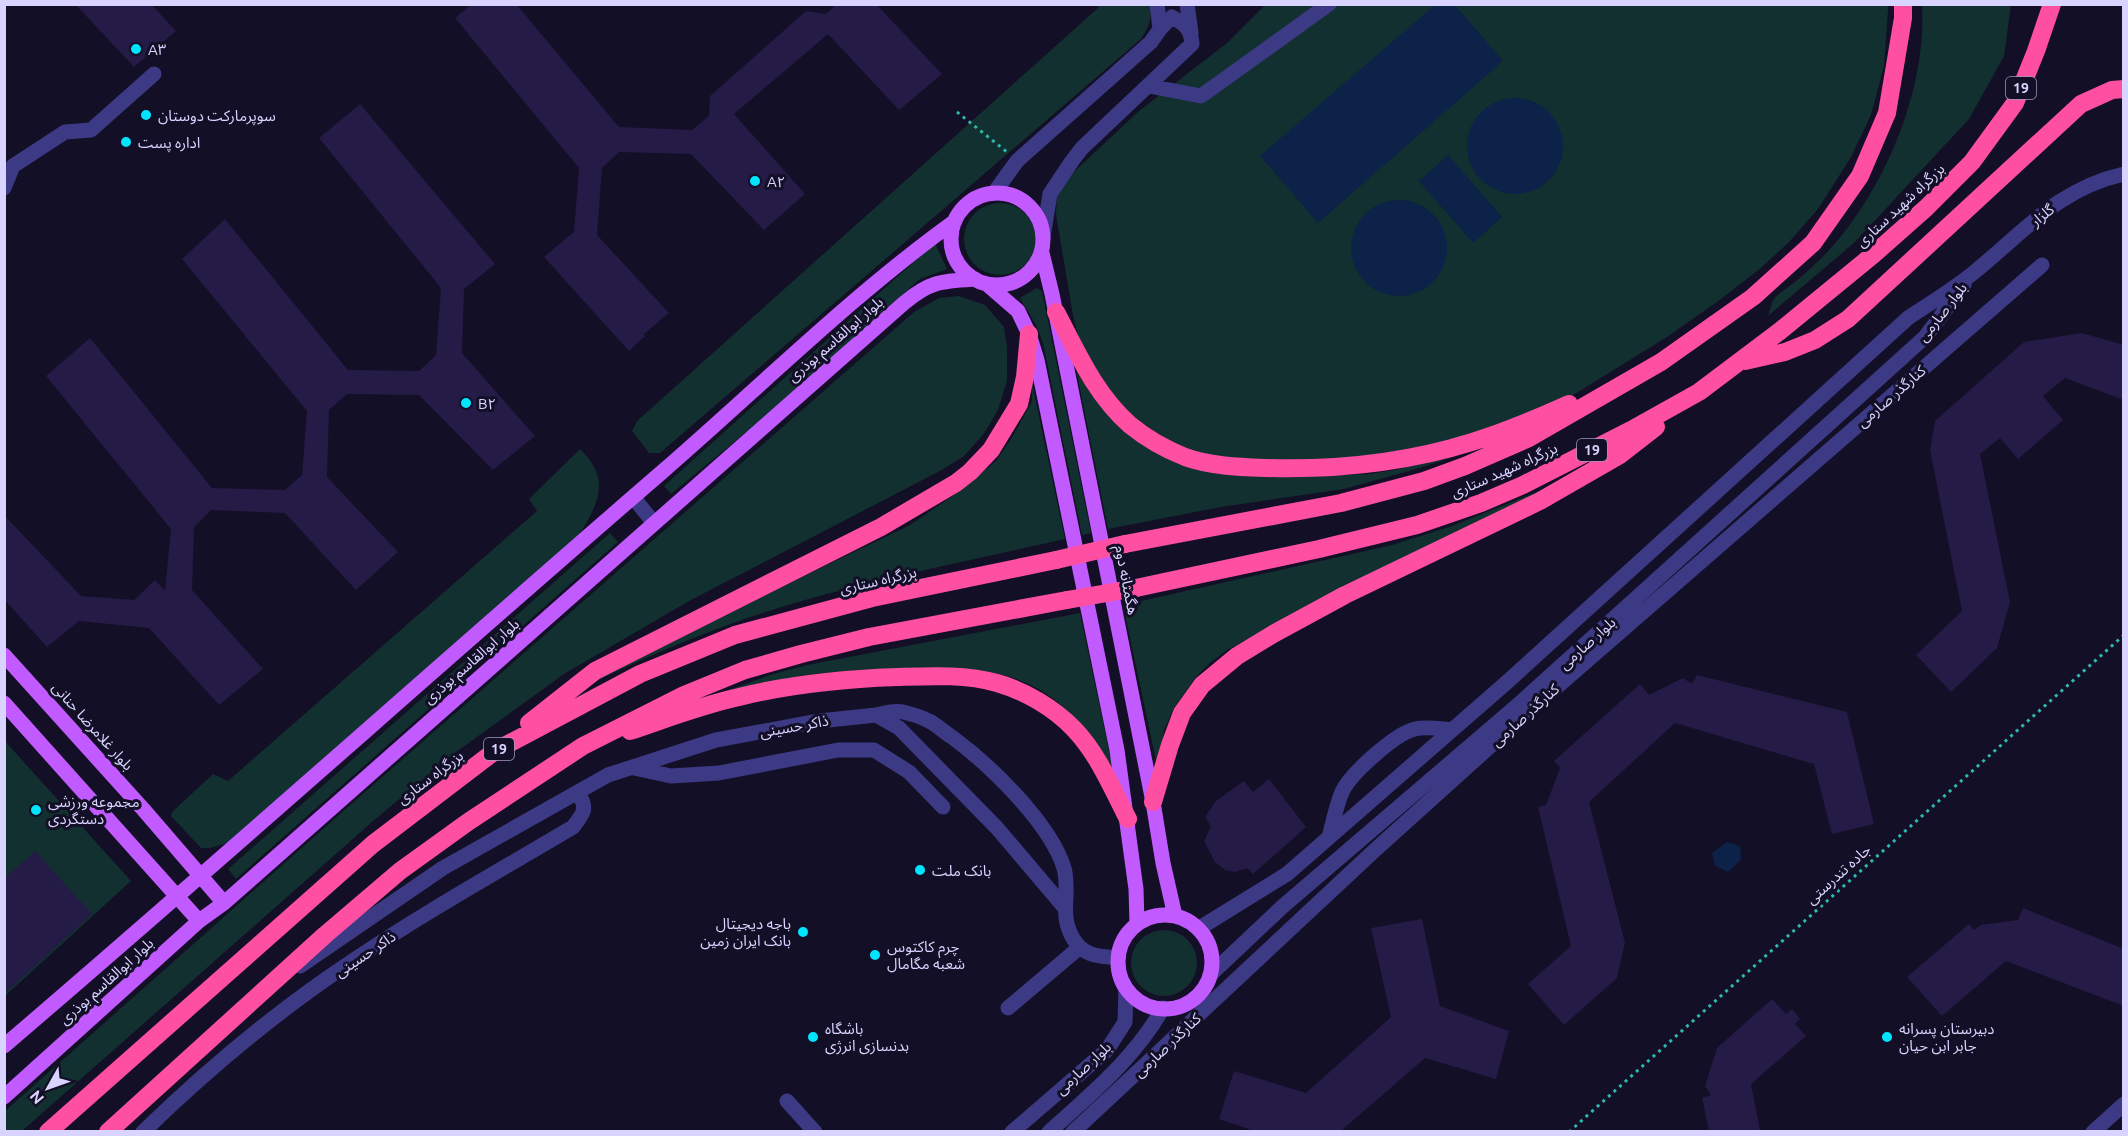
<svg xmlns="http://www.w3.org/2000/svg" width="2128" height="1136" font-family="Ubuntu,'Noto Sans Arabic',sans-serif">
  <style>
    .green { fill: #12302f }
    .water { fill: #0c2248 }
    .building { fill: #241b47 }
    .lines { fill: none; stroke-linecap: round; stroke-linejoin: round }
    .path { stroke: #2fb8b0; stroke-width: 3; stroke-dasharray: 3 4.5; stroke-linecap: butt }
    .minor { stroke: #3d3a85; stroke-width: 15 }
    .major { stroke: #c25bff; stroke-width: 15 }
    .highway { stroke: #ff4fa3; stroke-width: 18 }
    .highway-bridge { stroke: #ff4fa3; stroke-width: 18 }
    .poi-dot { fill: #00e5ff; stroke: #130f26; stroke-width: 2 }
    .labels { text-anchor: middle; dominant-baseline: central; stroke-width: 6; stroke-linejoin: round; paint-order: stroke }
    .shield { fill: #130f26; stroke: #9e99be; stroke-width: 1.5 }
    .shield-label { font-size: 14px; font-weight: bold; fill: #d9d4ff }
    .poi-label { font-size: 15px; fill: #d9d4ff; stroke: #130f26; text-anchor: start }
    .street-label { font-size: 15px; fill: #d9d4ff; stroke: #130f26 }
  </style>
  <rect width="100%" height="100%" fill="#130f26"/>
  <path class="green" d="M 1099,5 L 1150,5 C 1152,19 1149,27 1141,39 L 660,453 L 649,453 L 632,431 L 637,421 L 1098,8 Z
    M 1265,5 L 1888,5 L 1888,10 L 1884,66 L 1871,115 L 1851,157 L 1818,209 L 1789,242 L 1761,268 L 1717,302 L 1667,337 L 1570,397 L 1474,435 L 1429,446 L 1346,459 L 1260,460 L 1215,457 L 1179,447 L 1121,410 L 1080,344 L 1073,315 L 1056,215 L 1057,196 L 1064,183 L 1078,168 L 1139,111 L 1227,43 Z
    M 1922,5 L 2011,5 L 2004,56 L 1969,119 L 1855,242 L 1768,316 C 1770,311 1771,303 1774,299 C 1779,292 1789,287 1795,282 C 1808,271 1820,260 1832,247 C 1886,186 1927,88 1922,5 Z
    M964 239a36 36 0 1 1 72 0a36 36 0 1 1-72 0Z
    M 935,243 L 947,269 L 920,279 L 757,423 L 671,494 L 664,486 Z
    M 1037,288 L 1042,291 L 1091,533 L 1082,535 L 1043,343 L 1036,325 L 1020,298 Z
    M 959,296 L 985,305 L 1004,327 L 1007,347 L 1007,381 L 998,410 L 983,435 L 963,457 L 938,472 L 689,601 L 564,674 L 452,755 L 372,822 L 22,1131 L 5,1131 L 5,1111 L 349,806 L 914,312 L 939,298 Z
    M 1072,349 L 1141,442 L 1323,475 L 1369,474 L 1395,470 L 1473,450 L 1423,467 L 1344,489 L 1221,507 L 1108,529 Z
    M 1032,383 L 1065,539 C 981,558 895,575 812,598 C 733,620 656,651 583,688 L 625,662 L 910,525 L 954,495 L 996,461 L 1013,436 L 1032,401 Z
    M 580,449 C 612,480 598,504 578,537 L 231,842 L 210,848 L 201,848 L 171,816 L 172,812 L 213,774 L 228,781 L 537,511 L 529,499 Z
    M 1576,476 L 1300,611 L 1227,650 L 1210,663 L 1195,678 L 1174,708 L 1164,730 L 1157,765 L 1123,605 L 1392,545 L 1452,526 Z
    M 610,533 L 618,542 L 236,879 L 228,869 Z
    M 1080,613 L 1113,770 C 1090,732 1062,696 1019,680 C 992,669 963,671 934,671 C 894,671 855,669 815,674 C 773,679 732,693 691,704 L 770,675 L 807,665 Z
    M 4,740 L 131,881 L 5,996 L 4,996 Z
    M1131 963a33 33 0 1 1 66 0a33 33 0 1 1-66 0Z"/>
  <path class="water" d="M 1435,5 L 1455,5 L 1503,61 L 1318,223 L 1260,156 Z
    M1467 146a48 48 0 1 1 96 0a48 48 0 1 1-96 0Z
    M 1448,155 L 1502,217 L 1473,243 L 1419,181 Z
    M1351 248a48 48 0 1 1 96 0a48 48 0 1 1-96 0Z
    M 1727,842 L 1740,846 L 1741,860 L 1728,872 L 1715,866 L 1712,853 Z"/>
  <path class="building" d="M 75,4 L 151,4 L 176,31 L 134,67 Z
    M 472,4 L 516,4 L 619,127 L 692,130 L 709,116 L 710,96 L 806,11 L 826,14 L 837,4 L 876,4 L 942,74 L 899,110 L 828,34 L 734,114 L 805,194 L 764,230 L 691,154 L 619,152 L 602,168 L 597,235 L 669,313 L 644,334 L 645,336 L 629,351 L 544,257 L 574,232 L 579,168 L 455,18 Z
    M 360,104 L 495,264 L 464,289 L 462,353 L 535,436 L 493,470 L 419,395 L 347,394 L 329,410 L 327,477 L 398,552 L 356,590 L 285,513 L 211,510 L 194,527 L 192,590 L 263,669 L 219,705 L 149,628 L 79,621 L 47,647 L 4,599 L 4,515 L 81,596 L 134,600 L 155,580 L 165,591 L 171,529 L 46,376 L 90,338 L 212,488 L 285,490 L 302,475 L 307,411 L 182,259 L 225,219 L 348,370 L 419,371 L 436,355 L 441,288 L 319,138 Z
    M 2082,333 L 2124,345 L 2124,400 L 2065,378 L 2043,396 L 2063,420 L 2018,459 L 2000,438 L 1980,454 L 2010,602 L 1997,648 L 1951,692 L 1916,655 L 1962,611 L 1930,450 L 1935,421 L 2024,342 Z
    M 1697,675 L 1847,712 L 1874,824 L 1832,834 L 1814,764 L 1675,723 L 1589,802 L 1625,943 L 1617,978 L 1564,1025 L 1528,984 L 1571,946 L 1538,807 L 1546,805 L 1560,768 L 1554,761 L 1640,684 L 1649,695 L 1683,678 L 1692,684 Z
    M 1269,779 L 1306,827 L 1253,874 L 1247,868 L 1235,872 L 1225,870 L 1215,862 L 1204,841 L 1211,826 L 1205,817 L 1216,801 L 1244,781 L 1253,792 Z
    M 35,851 L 92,914 L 4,994 L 4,879 Z
    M 2023,908 L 2124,949 L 2124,1006 L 2006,961 L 1942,1016 L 1907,977 L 1969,924 L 1974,930 L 1981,925 L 2018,920 Z
    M 1422,919 L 1440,1006 L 1509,1031 L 1496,1079 L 1425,1058 L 1341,1131 L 1255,1131 L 1219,1119 L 1234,1071 L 1306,1093 L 1391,1017 L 1371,928 Z
    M 1772,999 L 1786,1014 L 1792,1009 L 1800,1019 L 1795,1024 L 1806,1036 L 1751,1084 L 1760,1131 L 1709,1131 L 1702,1098 L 1711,1095 L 1705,1086 L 1717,1048 Z"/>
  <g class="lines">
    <path class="path" d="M 957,112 L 1007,152
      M 1569,1132 L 2124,635"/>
    <path class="minor" d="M 1157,4 L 1160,29
      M 1187,4 L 1191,33
      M 1149,86 L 1201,96 L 1329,4
      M 4,188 L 13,166 L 65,132 L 91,130 L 154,74
      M 994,193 L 1017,161 L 1151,42 L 1160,29 L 1172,17 C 1185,24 1191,29 1192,44 L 1082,148 L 1072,161 L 1050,194 L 1043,237
      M 633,497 L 654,523
      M 634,768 L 671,776 L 719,773 L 838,750 L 874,750 L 909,772 L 943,807
      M 1329,837 C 1333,823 1336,806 1342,792 C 1350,774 1396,733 1415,729 C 1427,726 1440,729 1452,730
      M 1064,907 L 997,828 L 899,728 L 876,715 C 884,713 895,710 903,712 C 912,714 921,717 929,721 C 937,725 944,732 952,737 C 990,765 1050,823 1064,868 C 1071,894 1058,915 1074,940 C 1085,957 1100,956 1118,958
      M 1198,929 L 1287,874 L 1506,683 L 1908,318 C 1929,304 1952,290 1972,274 C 2023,233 2057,189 2124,174
      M 300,966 L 443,868 L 608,775 L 716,740 L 819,721 L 876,715
      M 1210,975 L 1282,907 L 1519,704 L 1925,337 L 1964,285
      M 1008,1008 L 1080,947
      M 787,1101 L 815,1132
      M 143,1132 C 207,1070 277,1011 351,962 C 423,913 499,871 573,827 C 584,813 588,808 578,793
      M 1012,1132 L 1107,1050 L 1125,1022 L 1126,988
      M 1049,1132 C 1091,1094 1135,1058 1163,1008
      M 1073,1132 L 1375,850 L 1527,713 L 2042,265
      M 2093,1132 L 2124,1104"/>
    <path class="major" d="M951 239a46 46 0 1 1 92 0a46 46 0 1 1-92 0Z
      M 1042,253 L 1052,294 L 1153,802 L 1163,863 L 1175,916
      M 988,285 L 1018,311 L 1029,334 L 1037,360 L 1117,750 L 1136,889 L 1137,923
      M 4,655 L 143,809 L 224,903
      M 4,703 L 199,921
      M1118 962a47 47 0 1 1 94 0a47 47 0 1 1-94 0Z
      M 4,1046 C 225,857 442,662 662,472 C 759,388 851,296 955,221
      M 4,1097 L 199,921 L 224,903 L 904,303 C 930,281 942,281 975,279"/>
    <path class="highway" d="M 1056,312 C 1077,352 1095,394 1130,425 C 1146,438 1165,449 1185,457 C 1210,466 1239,467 1266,468 C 1335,470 1405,463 1472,442 C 1505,432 1538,418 1569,404
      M 1745,361 L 1785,352 L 1815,340 L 1848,319 L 2081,104 L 2112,90 L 2124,89
      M 1125,544 L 1341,503 L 1424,481 L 1465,466 L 1529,438 L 1661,362 L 1753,297 L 1813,243 L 1860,176 L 1887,113 L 1903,18 L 1903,4
      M 1136,588 L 1319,549 L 1417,525 L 1481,503 L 1523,485 L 1631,430 L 1699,392 L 1780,331 L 1874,254 L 1926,208 L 1972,162 L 2015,103 L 2036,51 L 2052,4
      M 529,723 L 595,671 L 881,527 L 956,483 L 970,472 L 991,450 L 1019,404 L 1025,377 L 1029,334
      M 630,731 C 666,719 702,705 739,697 C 791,684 843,679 897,677 C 929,676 965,674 997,683 C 1025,691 1054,708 1074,729 C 1098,754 1112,788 1128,819
      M 1153,802 L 1170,745 L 1182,713 L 1202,685 L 1237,656 L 1275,633 L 1345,595 L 1540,501 L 1620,455 L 1656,427
      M 48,1132 L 373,844 L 495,751 L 640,674 L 735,635 L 872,598 L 1056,560
      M 108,1132 L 325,935 L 400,871 L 468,822 L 583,746 L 684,695 L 745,670 L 801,654 L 869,637 L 1067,600"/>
    <path class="highway-bridge" d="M 1056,560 L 1125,544
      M 1067,600 L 1136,588"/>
  </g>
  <g class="poi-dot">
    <circle cx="136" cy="49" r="6"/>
    <circle cx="146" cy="115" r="6"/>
    <circle cx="126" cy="142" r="6"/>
    <circle cx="755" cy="181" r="6"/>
    <circle cx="466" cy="403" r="6"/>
    <circle cx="36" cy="810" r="6"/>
    <circle cx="920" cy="870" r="6"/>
    <circle cx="803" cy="932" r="6"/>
    <circle cx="875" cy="955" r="6"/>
    <circle cx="813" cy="1037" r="6"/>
    <circle cx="1887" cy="1037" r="6"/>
  </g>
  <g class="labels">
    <g class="shield">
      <rect x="2006" y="77" width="30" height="22" rx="4.5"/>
      <rect x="1577" y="439" width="30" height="22" rx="4.5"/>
      <rect x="484" y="738" width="30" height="22" rx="4.5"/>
    </g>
    <g class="shield-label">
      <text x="2021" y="88">19</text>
      <text x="1592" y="450">19</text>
      <text x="499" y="749">19</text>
    </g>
    <g class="poi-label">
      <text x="148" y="49">A۳</text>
      <text x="158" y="115">سوپرمارکت دوستان</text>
      <text x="138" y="142">اداره پست</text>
      <text x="767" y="181">A۲</text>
      <text x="478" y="403">B۲</text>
      <text x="48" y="801">مجموعه ورزشی<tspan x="48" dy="17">دستگردی</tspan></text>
      <text x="932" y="870">بانک ملت</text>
      <text x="791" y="923" text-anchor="end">باجه دیجیتال<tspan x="791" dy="17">بانک ایران زمین</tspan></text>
      <text x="887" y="946">چرم کاکتوس<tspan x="887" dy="17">شعبه مگامال</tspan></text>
      <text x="825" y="1028">باشگاه<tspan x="825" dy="17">بدنسازی انرژی</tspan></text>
      <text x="1899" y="1028">دبیرستان پسرانه<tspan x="1899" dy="17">جابر ابن حیان</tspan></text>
    </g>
    <g class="street-label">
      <text transform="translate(1900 205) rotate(-43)">بزرگراه شهید ستاری</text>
      <text transform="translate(2042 215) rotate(-38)">گلزار</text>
      <text transform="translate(1942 312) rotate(-52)">بلوار صارمی</text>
      <text transform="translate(835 339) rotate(-41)">بلوار ابوالقاسم بوذری</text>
      <text transform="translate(1891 396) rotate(-41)">کنارگذر صارمی</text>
      <text transform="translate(1504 470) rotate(-24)">بزرگراه شهید ستاری</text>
      <text transform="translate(878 580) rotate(-13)">بزرگراه ستاری</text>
      <text transform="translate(1127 580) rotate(79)">هگمتانه دوم</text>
      <text transform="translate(1587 643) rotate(-42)">بلوار صارمی</text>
      <text transform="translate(471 661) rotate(-41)">بلوار ابوالقاسم بوذری</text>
      <text transform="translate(1525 715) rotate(-42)">کنارگذر صارمی</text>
      <text transform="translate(93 726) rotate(48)">بلوار غلامرضا حنانی</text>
      <text transform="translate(794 726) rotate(-10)">ذاکر حسینی</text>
      <text transform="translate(430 777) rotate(-37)">بزرگراه ستاری</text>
      <text transform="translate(1838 874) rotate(-42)">جاده تندرستی</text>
      <text transform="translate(365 954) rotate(-34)">ذاکر حسینی</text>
      <text transform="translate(106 981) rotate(-42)">بلوار ابوالقاسم بوذری</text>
      <text transform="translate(1167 1045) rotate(-43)">کنارگذر صارمی</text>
      <text transform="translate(1083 1068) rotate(-43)">بلوار صارمی</text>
    </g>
  </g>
  <rect width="2128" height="1136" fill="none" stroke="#d9d4ff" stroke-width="12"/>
  <g transform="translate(48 1088) rotate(230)" stroke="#130f26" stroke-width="4.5" paint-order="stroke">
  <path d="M0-4.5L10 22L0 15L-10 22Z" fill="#d9d4ff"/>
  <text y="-9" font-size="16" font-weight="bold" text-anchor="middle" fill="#d9d4ff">N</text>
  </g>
</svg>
